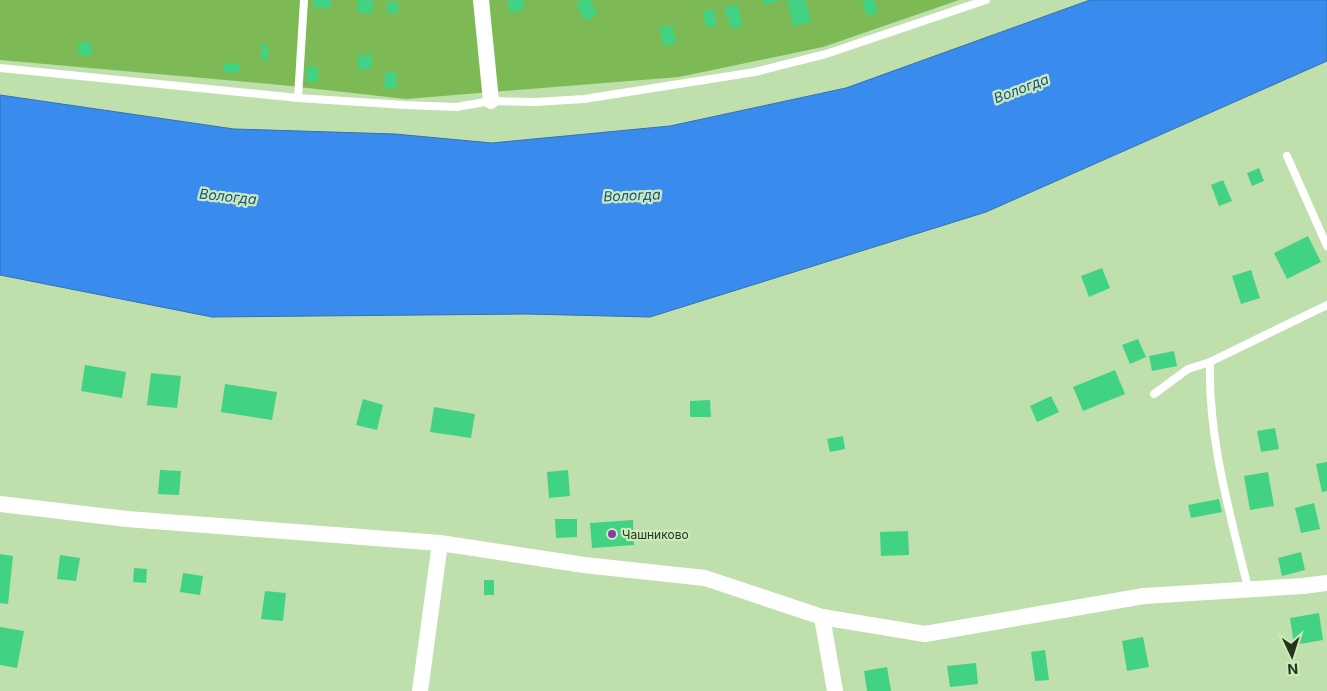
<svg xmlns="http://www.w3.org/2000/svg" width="1327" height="691" font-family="Inter,sans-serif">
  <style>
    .green { fill: #7dba55 }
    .water { fill: #398cee; stroke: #3471b0 }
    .building { fill: #42d283 }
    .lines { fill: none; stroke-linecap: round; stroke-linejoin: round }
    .lane { stroke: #fff; stroke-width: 8 }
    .street { stroke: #fff; stroke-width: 16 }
    .poi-dot { fill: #8a3bab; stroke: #cbecba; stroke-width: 2 }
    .labels { text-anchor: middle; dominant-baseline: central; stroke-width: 4.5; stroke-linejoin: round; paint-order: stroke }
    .poi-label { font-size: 12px; fill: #27331f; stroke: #cbecba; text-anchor: start }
    .water-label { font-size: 14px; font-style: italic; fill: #19508e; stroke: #cbecba }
  </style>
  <rect width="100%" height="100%" fill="#bfdfad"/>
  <path class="green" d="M 0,0 L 959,0 L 823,47 L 679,77 L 406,99 L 281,85 L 0,60 Z"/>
  <path class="water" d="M 1090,0 L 1327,0 L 1327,61 L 986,212 L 650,317 L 526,314 L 212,317 L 0,275 L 0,95 L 234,129 L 395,134 L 492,143 L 670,126 L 846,88 Z"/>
  <path class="building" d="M 314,0 L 331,0 L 331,8 L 313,8 Z
    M 358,0 L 373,0 L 372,14 L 357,12 Z
    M 513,0 L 523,0 L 525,9 L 510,13 L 507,1 Z
    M 583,0 L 590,0 L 598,14 L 585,21 L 576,3 Z
    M 762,0 L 779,0 L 779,1 L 764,5 Z
    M 792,0 L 805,0 L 811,21 L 793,26 L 787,1 Z
    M 862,0 L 874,0 L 878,12 L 867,16 Z
    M 387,2 L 398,2 L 398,13 L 387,13 Z
    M 737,4 L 743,25 L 731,29 L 724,8 Z
    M 713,9 L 717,25 L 707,28 L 702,12 Z
    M 672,25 L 676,43 L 664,46 L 659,28 Z
    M 78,43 L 92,43 L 92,55 L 78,55 Z
    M 261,44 L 268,44 L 268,60 L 261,60 Z
    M 358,55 L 372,55 L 372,69 L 358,69 Z
    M 224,63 L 240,64 L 239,73 L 224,72 Z
    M 306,67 L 318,67 L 318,81 L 307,82 Z
    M 396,72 L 397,88 L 385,89 L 384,73 Z
    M 1259,168 L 1264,181 L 1252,186 L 1247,173 Z
    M 1223,180 L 1232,201 L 1219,206 L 1211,185 Z
    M 1308,236 L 1321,262 L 1287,279 L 1274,253 Z
    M 1102,268 L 1110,288 L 1089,297 L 1081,276 Z
    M 1251,270 L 1260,298 L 1241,304 L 1232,276 Z
    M 1138,339 L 1146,357 L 1130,364 L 1122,345 Z
    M 1174,351 L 1177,366 L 1152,371 L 1149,356 Z
    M 85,365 L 126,372 L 122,398 L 81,391 Z
    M 1115,370 L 1125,394 L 1083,411 L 1073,387 Z
    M 151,373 L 181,376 L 177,408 L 147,405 Z
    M 225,384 L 277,392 L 272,420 L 221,412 Z
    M 1051,396 L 1059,412 L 1037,422 L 1030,406 Z
    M 363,399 L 383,405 L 377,430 L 356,425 Z
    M 710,400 L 711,417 L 690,417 L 690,401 Z
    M 434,407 L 475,414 L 471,438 L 430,432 Z
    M 1275,428 L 1279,449 L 1261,452 L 1257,431 Z
    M 843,436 L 845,449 L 830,452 L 827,439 Z
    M 1327,462 L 1327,491 L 1322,492 L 1316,464 Z
    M 160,470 L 181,471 L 179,495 L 158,494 Z
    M 568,470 L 570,496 L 549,498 L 547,472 Z
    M 1268,472 L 1274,506 L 1250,510 L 1244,476 Z
    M 1219,499 L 1222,512 L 1191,518 L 1188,505 Z
    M 1314,503 L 1320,529 L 1301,533 L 1295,508 Z
    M 555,519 L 577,519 L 577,537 L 556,538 Z
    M 633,520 L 634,545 L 592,548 L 590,523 Z
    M 908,531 L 909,555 L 881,556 L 880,532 Z
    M 1301,552 L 1305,570 L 1282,576 L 1278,558 Z
    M 0,554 L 13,556 L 8,604 L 0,603 Z
    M 60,555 L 80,558 L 76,581 L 57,579 Z
    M 134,568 L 147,569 L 146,583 L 133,582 Z
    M 183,573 L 203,576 L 200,595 L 180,592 Z
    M 484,580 L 494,580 L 494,595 L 484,595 Z
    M 265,591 L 286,593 L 283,621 L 261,619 Z
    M 1319,613 L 1323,640 L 1294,645 L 1290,618 Z
    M 0,627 L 24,631 L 17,668 L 0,665 Z
    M 1143,637 L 1149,667 L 1127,671 L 1122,641 Z
    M 1045,650 L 1049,680 L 1035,681 L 1031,652 Z
    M 976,663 L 978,684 L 950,687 L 947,666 Z
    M 887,667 L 891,691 L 867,691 L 864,671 Z"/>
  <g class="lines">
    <path class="lane" d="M 0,68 L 298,98 L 405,105 L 456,107 L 491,101 L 536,102 L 584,99 L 755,72 L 826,54 L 986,0
      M 298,98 L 304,0
      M 1287,156 L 1327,246
      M 1210,362 C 1208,440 1230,513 1248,588
      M 1154,394 L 1188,369 L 1210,362 L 1327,305"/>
    <path class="street" d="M 481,0 L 491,101
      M 0,504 L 127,519 L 440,543 L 584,565 L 705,578 L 822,617 L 925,634 L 1144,596 L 1303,586 L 1327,583
      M 822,617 L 835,691
      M 420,691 L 440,543"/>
  </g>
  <circle class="poi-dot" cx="612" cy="534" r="5"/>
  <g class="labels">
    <g class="poi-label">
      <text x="622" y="534">Чашниково</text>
    </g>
    <g class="water-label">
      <text transform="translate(1021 88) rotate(-21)">Вологда</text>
      <text transform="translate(632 195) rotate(-2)">Вологда</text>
      <text transform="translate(228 196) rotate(6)">Вологда</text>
    </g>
  </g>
  <g transform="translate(1292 656) rotate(176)" stroke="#cbecba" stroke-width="4" paint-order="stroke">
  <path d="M0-4L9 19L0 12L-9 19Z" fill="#27331f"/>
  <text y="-8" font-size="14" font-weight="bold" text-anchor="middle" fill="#27331f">N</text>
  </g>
</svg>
